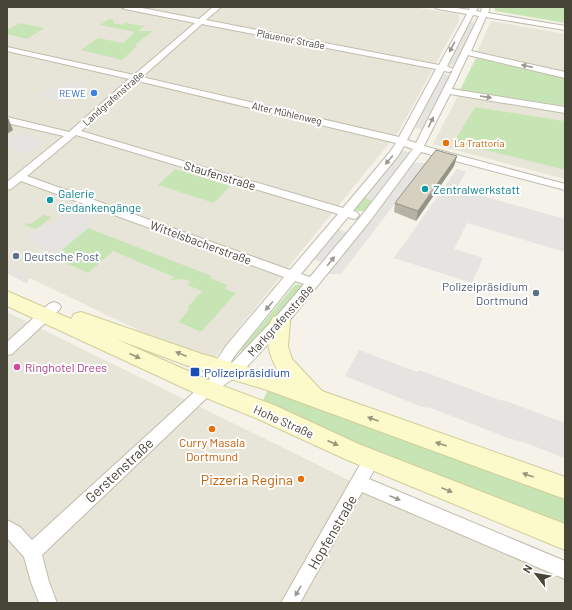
<svg xmlns="http://www.w3.org/2000/svg" width="572" height="610" font-family="Barlow,sans-serif">
  <style>
    .residential { fill: #e7e5d7 }
    .green { fill: #c7e5b4 }
    .parking { fill: #e5e4e0 }
    .lines { fill: none; stroke-linecap: round; stroke-linejoin: round }
    .street-casing { stroke: #bfbcac; stroke-width: 2 }
    .secondary-casing { stroke: #d1cc9b; stroke-width: 2 }
    .street { fill: #fff; fill-rule: evenodd }
    .secondary { fill: #fcf9cb; fill-rule: evenodd }
    .wall { fill: #b7b3a4 }
    .shaded-wall { fill: #959286 }
    .building { fill: #d5d0bf; stroke: #959286 }
    .oneway { fill: #9a9892 }
    .oneway2 { fill: #98957a }
    .shop-dot { fill: #3f7fe0; stroke: #fff; stroke-width: 1.5 }
    .food-dot { fill: #e8710a; stroke: #fff; stroke-width: 1.5 }
    .culture-dot { fill: #0f9aa8; stroke: #fff; stroke-width: 1.5 }
    .service-dot { fill: #5c6f8a; stroke: #fff; stroke-width: 1.5 }
    .hotel-dot { fill: #d1479c; stroke: #fff; stroke-width: 1.5 }
    .transit-dot { fill: #1a4fb4; stroke: #fff; stroke-width: 1.5 }
    .labels { text-anchor: middle; dominant-baseline: central; stroke-width: 4; stroke-linejoin: round; paint-order: stroke }
    .far-street-label { font-size: 10px; fill: #474438; stroke: #fff }
    .far-shop-label { font-size: 10px; fill: #366cbe; stroke: #fff; text-anchor: end }
    .far-food-label { font-size: 10px; fill: #c56008; stroke: #fff; text-anchor: start }
    .street-label { font-size: 12px; fill: #474438; stroke: #fff }
    .culture-label { font-size: 12px; fill: #0d838f; stroke: #fff; text-anchor: start }
    .service-label { font-size: 12px; fill: #4e5e75; stroke: #fff; text-anchor: start }
    .hotel-label { font-size: 12px; fill: #b23c85; stroke: #fff; text-anchor: start }
    .transit-label { font-size: 12px; fill: #164399; stroke: #fff; text-anchor: start }
    .food-label { font-size: 12px; fill: #c56008; stroke: #fff }
    .near-street-label { font-size: 14px; fill: #474438; stroke: #fff }
    .near-food-label { font-size: 14px; fill: #c56008; stroke: #fff; text-anchor: end }
  </style>
  <rect width="100%" height="100%" fill="#f4f2e9"/>
  <path class="residential" d="M 7,7 L 412,7 L 458,14 L 459,21 L 399,131 L 212,361 L 184,352 L 7,267 Z
    M 491,21 L 565,34 L 565,72 L 477,52 Z
    M 458,96 L 565,113 L 565,179 L 433,144 Z
    M 7,312 L 379,495 L 565,580 L 565,603 L 7,603 Z"/>
  <path class="green" d="M 495,7 L 565,7 L 565,23 L 495,11 Z
    M 109,19 L 114,20 L 113,23 L 122,25 L 125,23 L 144,26 L 138,31 L 153,31 L 135,45 L 137,46 L 122,60 L 81,50 L 98,38 L 123,43 L 135,32 L 100,25 Z
    M 20,23 L 44,28 L 27,39 L 7,34 L 7,30 Z
    M 476,58 L 565,78 L 565,106 L 460,90 Z
    M 475,107 L 565,121 L 565,170 L 454,142 Z
    M 175,169 L 230,186 L 214,203 L 158,185 Z
    M 363,197 L 373,201 L 366,211 L 358,211 L 354,208 Z
    M 43,215 L 52,217 L 36,229 L 25,225 L 27,223 L 31,224 Z
    M 88,228 L 212,276 L 210,278 L 227,285 L 225,289 L 236,293 L 201,332 L 179,322 L 189,309 L 187,308 L 202,291 L 187,285 L 191,281 L 182,279 L 171,280 L 174,277 L 113,251 L 88,273 L 53,257 Z
    M 298,284 L 303,287 L 245,353 L 240,350 L 294,286 Z
    M 268,390 L 565,497 L 565,528 L 478,495 L 261,404 Z"/>
  <path class="parking" d="M 469,22 L 477,23 L 456,66 L 446,64 Z
    M 442,74 L 451,75 L 423,130 L 414,127 Z
    M 70,80 L 90,84 L 66,103 L 38,96 L 50,88 L 57,89 Z
    M 17,133 L 46,140 L 29,154 L 7,148 L 7,140 Z
    M 401,150 L 411,153 L 373,201 L 363,197 Z
    M 411,163 L 426,163 L 341,274 L 325,274 Z
    M 457,169 L 466,172 L 456,189 L 565,219 L 565,252 L 467,223 L 454,249 L 483,258 L 472,283 L 394,258 Z
    M 75,205 L 100,215 L 86,227 L 88,228 L 58,253 L 25,240 L 44,223 L 50,226 Z
    M 337,228 L 347,233 L 323,263 L 312,258 Z
    M 7,264 L 30,276 L 27,284 L 7,273 Z
    M 359,350 L 417,372 L 419,370 L 502,401 L 503,400 L 565,423 L 565,458 L 523,442 L 508,438 L 431,408 L 422,407 L 345,376 Z"/>
  <g class="lines">
    <g class="street-casing">
      <path id="street" d="M 121,7 L 137,7 L 199,19 L 213,7 L 221,7 L 206,20 L 439,65 L 467,14 L 438,9 L 434,7 L 451,7 L 469,10 L 470,7 L 478,7 L 476,11 L 481,12 L 482,7 L 490,7 L 488,13 L 565,26 L 565,30 L 486,17 L 471,51 L 565,72 L 565,78 L 468,55 L 452,89 L 565,107 L 565,113 L 450,94 L 424,146 L 565,184 L 565,190 L 421,152 L 370,221 L 285,326 L 239,375 L 212,393 L 42,555 L 49,582 L 57,603 L 39,603 L 31,582 L 24,557 L 7,538 L 7,520 L 20,527 L 32,540 L 202,385 L 210,379 L 207,375 L 226,346 L 284,277 L 21,181 L 11,189 L 7,190 L 7,182 L 64,136 L 7,123 L 7,117 L 69,132 L 129,79 L 7,51 L 7,47 L 134,75 L 195,23 L 125,9 ZM 473,15 L 479,16 L 453,69 L 447,66 ZM 202,24 L 436,69 L 399,137 L 142,77 ZM 453,70 L 416,143 L 407,140 L 444,71 L 449,72 ZM 138,81 L 396,143 L 390,152 L 343,208 L 81,131 ZM 76,135 L 338,214 L 290,270 L 27,176 ZM 404,146 L 413,149 L 362,215 L 310,277 L 301,274 L 348,217 L 353,219 L 357,218 L 359,215 L 357,212 L 353,211 L 398,156 ZM 295,281 L 304,284 L 275,318 L 226,369 L 236,354 Z
        M 54,302 L 59,304 L 61,307 L 59,310 L 12,354 L 7,355 L 7,342 L 49,304 Z
        M 372,452 L 378,454 L 380,459 L 369,479 L 565,561 L 565,579 L 362,492 L 300,603 L 281,603 L 366,454 Z"/>
    </g>
    <g class="secondary-casing">
      <path id="secondary" d="M 7,291 L 71,319 L 74,314 L 81,312 L 202,354 L 282,377 C 270,360 262,337 273,317 L 280,315 L 287,317 L 290,322 L 288,346 L 292,359 L 322,391 L 565,477 L 565,499 L 267,390 L 191,367 L 116,339 L 215,383 L 274,405 L 361,445 L 565,524 L 565,550 L 345,459 L 258,419 L 199,395 L 7,306 Z"/>
    </g>
    <use href="#street" class="street"/>
    <use href="#secondary" class="secondary"/>
  </g>
  <path class="wall" d="M 457,156 L 454,166 L 416,221 L 394,212 L 395,203 Z"/>
  <path class="shaded-wall" d="M 7,115 L 13,130 L 7,134 Z
    M 457,156 L 454,166 L 416,221 L 418,211 Z"/>
  <path class="building" d="M 436,150 L 457,156 L 418,211 L 395,203 Z"/>
  <defs><path id="oneway-solid" d="M-6-.8H1V-3.2L6.5 0L1 3.2V.8H-6Z"/></defs>
  <g class="oneway">
    <use href="#oneway-solid" transform="translate(452 47) rotate(118)"/>
    <use href="#oneway-solid" transform="translate(527 66) rotate(-167)"/>
    <use href="#oneway-solid" transform="translate(486 97) rotate(9)"/>
    <use href="#oneway-solid" transform="translate(431 122) rotate(-64)"/>
    <use href="#oneway-solid" transform="translate(389 160) rotate(130)"/>
    <use href="#oneway-solid" transform="translate(331 261) rotate(-51)"/>
    <use href="#oneway-solid" transform="translate(269 306) rotate(131)"/>
    <use href="#oneway-solid" transform="translate(395 498) rotate(23)"/>
    <use href="#oneway-solid" transform="translate(298 591) rotate(120)"/>
  </g>
  <g class="oneway2">
    <use href="#oneway-solid" transform="translate(181 354) rotate(-158)"/>
    <use href="#oneway-solid" transform="translate(135 356) rotate(24)"/>
    <use href="#oneway-solid" transform="translate(373 419) rotate(-160)"/>
    <use href="#oneway-solid" transform="translate(333 443) rotate(24)"/>
    <use href="#oneway-solid" transform="translate(441 444) rotate(-161)"/>
    <use href="#oneway-solid" transform="translate(528 475) rotate(-160)"/>
    <use href="#oneway-solid" transform="translate(447 490) rotate(22)"/>
  </g>
  <circle class="shop-dot" cx="94" cy="93" r="4"/>
  <g class="food-dot">
    <circle cx="446" cy="143" r="4"/>
    <circle cx="212" cy="429" r="4"/>
    <circle cx="301" cy="479" r="4"/>
  </g>
  <g class="culture-dot">
    <circle cx="425" cy="189" r="4"/>
    <circle cx="50" cy="200" r="4"/>
  </g>
  <g class="service-dot">
    <circle cx="16" cy="256" r="4"/>
    <circle cx="536" cy="293" r="4"/>
  </g>
  <circle class="hotel-dot" cx="17" cy="367" r="4"/>
  <rect class="transit-dot" x="190" y="367" width="10" height="10" rx="2"/>
  <g class="labels">
    <g class="far-street-label">
      <text transform="translate(291 39) rotate(11)">Plauener Straße</text>
      <text transform="translate(113 98) rotate(-41)">Landgrafenstraße</text>
      <text transform="translate(287 113) rotate(13)">Alter Mühlenweg</text>
    </g>
    <g class="far-shop-label">
      <text x="86" y="93">REWE</text>
    </g>
    <g class="far-food-label">
      <text x="454" y="143">La Trattoria</text>
    </g>
    <g class="street-label">
      <text transform="translate(220 175) rotate(17)">Staufenstraße</text>
      <text transform="translate(201 242) rotate(20)">Wittelsbacherstraße</text>
      <text transform="translate(280 320) rotate(-48)">Markgrafenstraße</text>
      <text transform="translate(284 421) rotate(24)">Hohe Straße</text>
    </g>
    <g class="culture-label">
      <text x="433" y="189">Zentralwerkstatt</text>
      <text x="58" y="193">Galerie<tspan x="58" dy="14">Gedankengänge</tspan></text>
    </g>
    <g class="service-label">
      <text x="24" y="256">Deutsche Post</text>
      <text x="528" y="286" text-anchor="end">Polizeipräsidium<tspan x="528" dy="14">Dortmund</tspan></text>
    </g>
    <g class="hotel-label">
      <text x="25" y="367">Ringhotel Drees</text>
    </g>
    <g class="transit-label">
      <text x="204" y="372">Polizeipräsidium</text>
    </g>
    <g class="food-label">
      <text x="212" y="442">Curry Masala<tspan x="212" dy="14">Dortmund</tspan></text>
    </g>
    <g class="near-street-label">
      <text transform="translate(119 470) rotate(-43)">Gerstenstraße</text>
      <text transform="translate(332 532) rotate(-60)">Hopfenstraße</text>
    </g>
    <g class="near-food-label">
      <text x="293" y="479">Pizzeria Regina</text>
    </g>
  </g>
  <rect width="572" height="610" fill="none" stroke="#474438" stroke-width="16"/>
  <g transform="translate(536 574) rotate(301)" stroke="#ffffff" stroke-width="3" paint-order="stroke">
  <path d="M0-3L7 15L0 10L-7 15Z" fill="#474438"/>
  <text y="-6" font-size="11" font-weight="bold" text-anchor="middle" fill="#474438">N</text>
  </g>
</svg>
